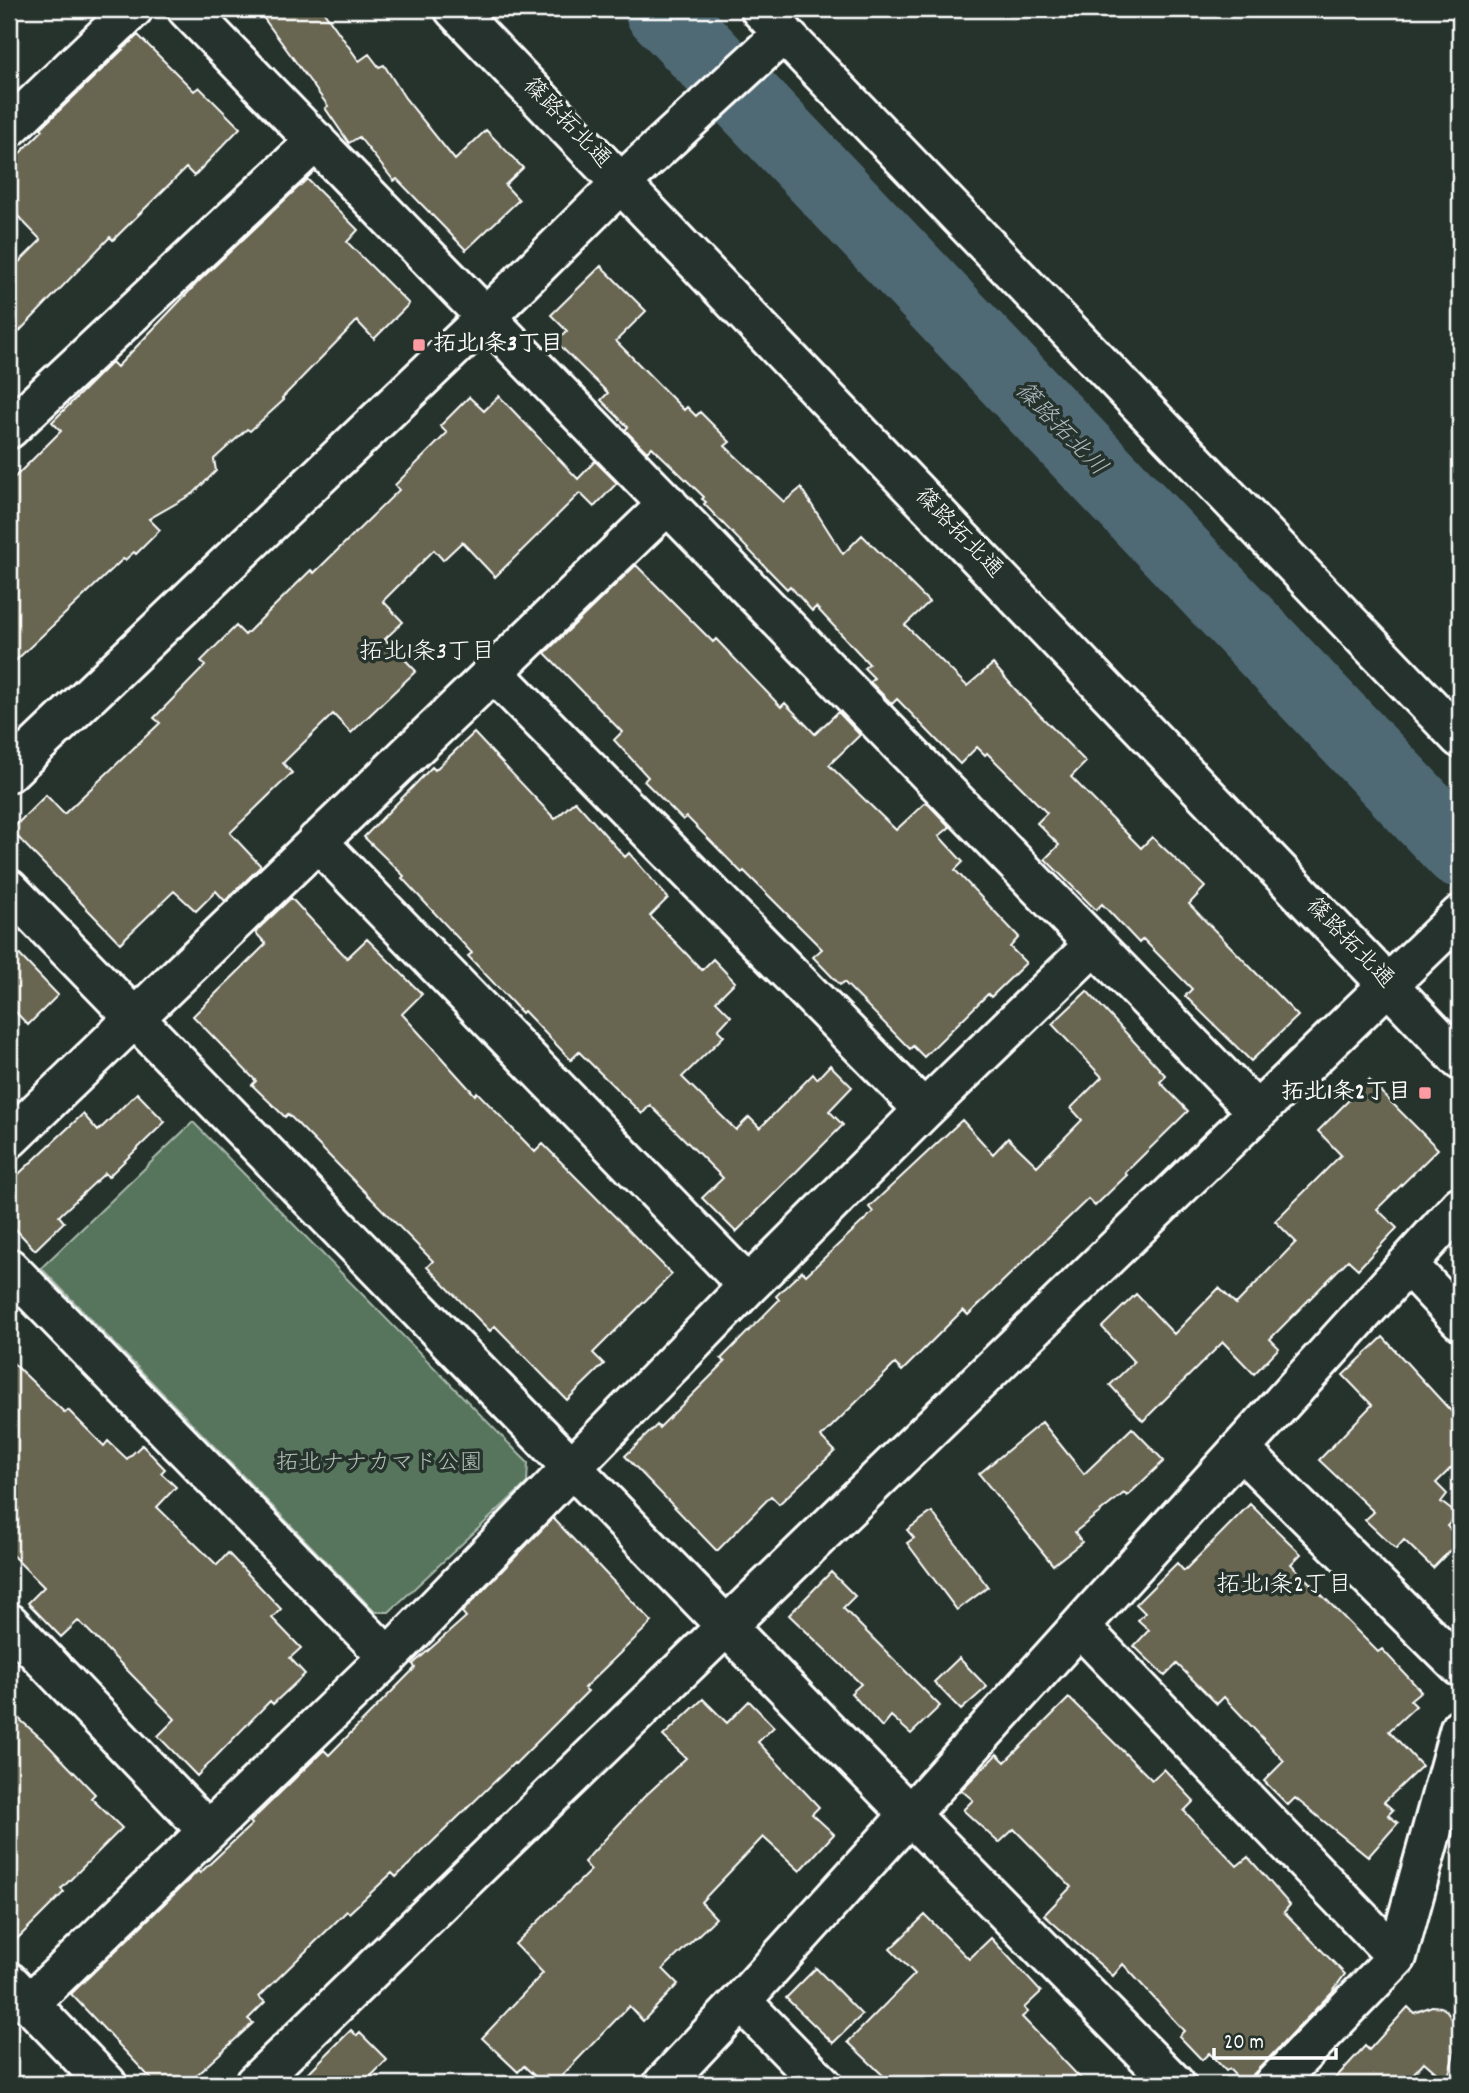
<svg xmlns="http://www.w3.org/2000/svg" width="1469" height="2093" font-family="Dekko,'Klee One',sans-serif">
  <style>
    .green { fill: #56745c; stroke: #aabaae; stroke-width: 2 }
    .lines { fill: none; stroke-linecap: round; stroke-linejoin: round }
    .river { stroke: #506a75; stroke-width: 74 }
    .building { fill: #676651; stroke: #fff; stroke-width: 2 }
    .street-casing { stroke: #fff; stroke-width: 44 }
    .secondary-casing { stroke: #fff; stroke-width: 44 }
    .street { stroke: #26332d; stroke-width: 38 }
    .secondary { stroke: #26332d; stroke-width: 38 }
    .poi-dot { fill: #ff9aa2; stroke: #26332d; stroke-width: 2.5 }
    .labels { text-anchor: middle; dominant-baseline: central; stroke-width: 7; stroke-linejoin: round; paint-order: stroke }
    .street-label { font-size: 23px; fill: #fff; stroke: #26332d }
    .poi-label { font-size: 23px; font-weight: bold; fill: #fff; stroke: #26332d; text-anchor: start }
    .park-label { font-size: 23px; fill: #b3c0b6; stroke: #26332d }
    .water-label { font-size: 24px; font-style: italic; fill: #b0bcc1; stroke: #26332d }
    .neighbourhood-label { font-size: 24px; fill: #fff; stroke: #26332d }
  </style>
  <rect width="100%" height="100%" fill="#26332d"/>
  <filter id="ink" filterUnits="userSpaceOnUse"><feTurbulence type="fractalNoise" baseFrequency=".0143" numOctaves="2"/><feDisplacementMap in="SourceGraphic" scale="14" xChannelSelector="R" yChannelSelector="G"/><feConvolveMatrix kernelMatrix="1 2 1 2 8 2 1 2 1" color-interpolation-filters="sRGB"/></filter>
  <g filter="url(#ink)">
    <path class="green" d="M 193,1122 L 528,1463 L 527,1483 L 389,1612 L 375,1612 L 41,1268 Z"/>
    <g class="lines">
      <path class="river" d="M 661,9 L 1460,851"/>
    </g>
    <path class="building" d="M 257,9 L 322,9 L 359,61 L 369,54 L 379,67 L 384,65 L 405,98 L 455,160 L 486,130 L 523,168 L 505,185 L 519,200 L 466,250 L 397,179 L 394,181 L 359,137 L 349,143 L 325,108 L 328,106 Z
      M 138,35 L 194,91 L 199,87 L 240,128 L 194,176 L 186,168 L 113,240 L 110,237 L 9,342 L 9,272 L 41,240 L 9,207 L 9,164 L 43,130 L 41,128 Z
      M 307,179 L 358,230 L 347,242 L 409,304 L 374,339 L 357,321 L 282,398 L 284,400 L 250,431 L 247,429 L 214,459 L 216,471 L 194,493 L 149,519 L 160,530 L 136,554 L 134,552 L 125,560 L 123,559 L 9,667 L 9,483 L 61,431 L 52,422 L 112,362 L 117,367 L 200,280 Z
      M 601,266 L 646,311 L 616,341 L 684,410 L 687,407 L 696,416 L 700,412 L 730,442 L 725,446 L 784,502 L 801,488 L 843,554 L 862,535 L 929,602 L 905,625 L 967,686 L 993,664 L 1023,698 L 1086,762 L 1071,777 L 1141,848 L 1152,837 L 1205,887 L 1189,904 L 1298,1016 L 1251,1061 L 1185,996 L 1192,989 L 1143,939 L 1139,943 L 1102,904 L 1096,910 L 1045,859 L 1059,845 L 1037,823 L 1047,813 L 987,753 L 985,755 L 977,747 L 960,764 L 897,699 L 892,704 L 870,682 L 874,678 L 864,668 L 869,664 L 816,607 L 812,611 L 790,586 L 787,589 L 704,504 L 706,502 L 702,499 L 704,497 L 652,447 L 647,452 L 625,430 L 628,427 L 601,400 L 608,393 L 556,342 L 567,331 L 551,315 Z
      M 499,396 L 578,479 L 595,461 L 617,483 L 594,507 L 580,493 L 495,577 L 462,542 L 443,560 L 434,550 L 383,601 L 403,622 L 385,639 L 416,671 L 351,733 L 333,714 L 283,763 L 292,773 L 230,833 L 261,866 L 225,901 L 216,891 L 196,911 L 174,891 L 120,943 L 11,830 L 46,795 L 64,814 L 160,723 L 154,718 L 205,666 L 201,661 L 236,626 L 245,635 L 311,570 L 314,573 L 399,490 L 395,485 L 447,433 L 440,426 L 469,397 L 484,411 Z
      M 636,565 L 713,642 L 716,639 L 781,707 L 785,703 L 815,734 L 838,712 L 860,735 L 829,765 L 896,830 L 926,802 L 950,827 L 939,836 L 963,862 L 955,870 L 1019,937 L 1010,947 L 1026,963 L 991,997 L 988,994 L 924,1057 L 913,1046 L 910,1049 L 844,982 L 840,985 L 813,957 L 822,949 L 744,871 L 742,873 L 687,817 L 683,820 L 644,781 L 648,777 L 614,740 L 622,732 L 545,653 Z
      M 474,733 L 555,819 L 575,801 L 625,857 L 629,853 L 668,898 L 650,916 L 702,970 L 713,959 L 735,982 L 716,1001 L 731,1016 L 718,1030 L 724,1036 L 682,1077 L 736,1130 L 749,1117 L 760,1128 L 813,1074 L 817,1079 L 830,1065 L 852,1087 L 829,1111 L 843,1125 L 736,1232 L 702,1198 L 723,1178 L 650,1105 L 642,1114 L 579,1052 L 571,1060 L 524,1011 L 522,1013 L 468,956 L 472,953 L 402,878 L 404,876 L 364,837 L 432,767 L 435,770 Z
      M 291,898 L 347,958 L 367,939 L 422,994 L 402,1014 L 475,1095 L 477,1092 L 535,1152 L 543,1144 L 672,1274 L 593,1353 L 604,1364 L 567,1400 L 495,1326 L 490,1331 L 427,1267 L 433,1261 L 288,1114 L 285,1117 L 252,1085 L 256,1081 L 193,1016 L 266,944 L 255,932 Z
      M 9,944 L 58,995 L 28,1025 L 9,1005 Z
      M 1087,991 L 1166,1076 L 1160,1082 L 1188,1111 L 1125,1173 L 1127,1175 L 1095,1206 L 1088,1199 L 968,1315 L 963,1310 L 902,1371 L 895,1364 L 821,1437 L 835,1451 L 779,1504 L 771,1496 L 717,1551 L 625,1456 L 657,1425 L 659,1428 L 725,1362 L 721,1359 L 779,1300 L 776,1296 L 802,1271 L 806,1275 L 873,1212 L 869,1207 L 962,1120 L 993,1154 L 1008,1138 L 1037,1166 L 1082,1120 L 1071,1108 L 1102,1077 L 1052,1024 Z
      M 1369,1080 L 1438,1149 L 1377,1209 L 1397,1228 L 1358,1269 L 1348,1260 L 1270,1339 L 1279,1348 L 1254,1374 L 1223,1342 L 1143,1421 L 1110,1385 L 1134,1362 L 1102,1327 L 1136,1294 L 1174,1334 L 1219,1288 L 1236,1304 L 1296,1242 L 1275,1221 L 1341,1155 L 1318,1131 Z
      M 137,1093 L 165,1122 L 108,1177 L 105,1173 L 59,1216 L 64,1222 L 35,1250 L 9,1222 L 9,1183 L 83,1114 L 98,1131 Z
      M 1383,1337 L 1460,1421 L 1460,1459 L 1436,1483 L 1447,1494 L 1441,1502 L 1458,1515 L 1447,1526 L 1460,1540 L 1433,1568 L 1404,1540 L 1396,1549 L 1365,1520 L 1374,1512 L 1319,1460 L 1372,1405 L 1343,1375 Z
      M 9,1359 L 65,1413 L 68,1410 L 104,1446 L 108,1441 L 127,1459 L 142,1445 L 165,1469 L 161,1473 L 176,1487 L 157,1507 L 217,1565 L 228,1553 L 281,1609 L 272,1618 L 301,1648 L 290,1658 L 305,1674 L 273,1704 L 270,1701 L 197,1776 L 158,1736 L 175,1719 L 83,1625 L 78,1621 L 61,1637 L 28,1603 L 44,1587 L 9,1552 Z
      M 1042,1422 L 1084,1474 L 1132,1428 L 1164,1461 L 1127,1496 L 1124,1493 L 1075,1532 L 1082,1542 L 1053,1565 L 979,1474 Z
      M 1250,1504 L 1301,1554 L 1291,1564 L 1378,1652 L 1382,1649 L 1421,1691 L 1410,1700 L 1416,1706 L 1389,1731 L 1422,1766 L 1384,1802 L 1393,1810 L 1388,1815 L 1398,1823 L 1368,1857 L 1295,1798 L 1288,1805 L 1264,1781 L 1284,1761 L 1224,1697 L 1217,1704 L 1177,1664 L 1165,1676 L 1134,1646 L 1149,1630 L 1138,1620 L 1145,1613 L 1136,1604 L 1177,1563 L 1184,1571 Z
      M 932,1512 L 988,1587 L 957,1610 L 907,1543 L 914,1538 L 907,1530 Z
      M 553,1518 L 652,1622 L 584,1688 L 588,1691 L 515,1764 L 514,1763 L 396,1877 L 392,1873 L 349,1913 L 347,1911 L 259,1997 L 265,2002 L 248,2019 L 253,2023 L 187,2084 L 156,2084 L 71,1994 L 198,1871 L 200,1873 L 252,1824 L 250,1822 L 324,1750 L 329,1755 L 415,1668 L 413,1664 L 466,1617 L 462,1612 Z
      M 831,1572 L 855,1596 L 843,1608 L 940,1706 L 911,1734 L 891,1716 L 882,1727 L 851,1693 L 861,1684 L 789,1615 Z
      M 959,1658 L 987,1687 L 961,1710 L 934,1682 Z
      M 1069,1698 L 1152,1780 L 1164,1769 L 1194,1801 L 1184,1811 L 1237,1866 L 1248,1857 L 1290,1905 L 1284,1912 L 1345,1974 L 1332,1992 L 1244,2084 L 1229,2069 L 1226,2071 L 1209,2053 L 1202,2060 L 1179,2036 L 1184,2031 L 1123,1964 L 1113,1976 L 1044,1915 L 1071,1887 L 1014,1829 L 999,1843 L 963,1810 L 973,1800 L 961,1790 L 997,1754 L 1005,1762 Z
      M 703,1699 L 727,1723 L 749,1701 L 774,1727 L 758,1742 L 819,1807 L 812,1814 L 834,1834 L 800,1871 L 763,1837 L 701,1902 L 716,1918 L 663,1969 L 678,1984 L 643,2021 L 629,2006 L 554,2084 L 543,2084 L 524,2066 L 518,2072 L 482,2038 L 543,1973 L 515,1944 L 591,1870 L 584,1862 L 644,1797 L 686,1758 L 663,1736 Z
      M 9,1710 L 43,1740 L 95,1794 L 91,1798 L 122,1828 L 61,1889 L 64,1892 L 9,1947 Z
      M 925,1915 L 969,1959 L 991,1938 L 1041,1992 L 1024,2008 L 1028,2012 L 1022,2017 L 1086,2084 L 892,2084 L 848,2042 L 915,1974 L 890,1949 Z
      M 816,1968 L 862,2015 L 833,2043 L 786,1998 Z
      M 1432,2006 L 1441,2007 L 1447,2011 L 1456,2026 L 1458,2036 L 1447,2082 L 1424,2062 L 1405,2083 L 1406,2084 L 1330,2084 L 1365,2046 L 1369,2050 L 1408,2007 L 1414,2013 Z
      M 351,2030 L 357,2036 L 360,2033 L 387,2060 L 363,2084 L 297,2084 Z"/>
    <g class="lines">
      <g class="street-casing">
        <path id="street" d="M 187,9 L 1256,1111
          M 760,9 L 1460,738
          M 9,128 L 133,9
          M 622,182 L 784,33
          M 9,429 L 316,141
          M 493,672 L 924,1110
          M 317,841 L 748,1286
          M 9,889 L 910,1815 L 1175,2084
          M 9,1139 L 668,504
          M 1408,1265 L 1460,1320
          M 9,1268 L 388,1657
          M 1240,1449 L 1460,1667
          M 9,1623 L 208,1831
          M 1080,1627 L 1397,1957
          M 9,1982 L 107,2084
          M 741,2001 L 822,2084
          M 29,2004 L 388,1657 L 748,1286 L 924,1110 L 1094,945
          M 254,2084 L 1460,915
          M 663,2084 L 741,2001 L 1460,1206
          M 1274,2084 L 1397,1957 L 1460,1728"/>
      </g>
      <g class="secondary-casing">
        <path id="secondary" d="M 454,9 L 1460,1060
          M 9,772 L 487,316 L 622,182"/>
      </g>
      <use href="#street" class="street"/>
      <use href="#secondary" class="secondary"/>
    </g>
  </g>
  <g class="poi-dot">
    <rect x="412" y="338" width="14" height="14" rx="3.5"/>
    <rect x="1418" y="1086" width="14" height="14" rx="3.5"/>
  </g>
  <g class="labels">
    <g class="street-label">
      <text transform="translate(566 124) rotate(46)">篠路拓北通</text>
      <text transform="translate(958 534) rotate(46)">篠路拓北通</text>
      <text transform="translate(1349 944) rotate(46)">篠路拓北通</text>
    </g>
    <g class="poi-label">
      <text x="433" y="345">拓北1条3丁目</text>
      <text x="1411" y="1093" text-anchor="end">拓北1条2丁目</text>
    </g>
    <g class="park-label">
      <text x="379" y="1464">拓北ナナカマド公園</text>
    </g>
    <g class="water-label">
      <text transform="translate(1060 430) rotate(46)">篠路拓北川</text>
    </g>
    <g class="neighbourhood-label">
      <text x="427" y="653">拓北1条3丁目</text>
      <text x="1284" y="1586">拓北1条2丁目</text>
    </g>
  </g>
  <rect width="1469" height="2093" fill="none" stroke="#26332d" stroke-width="35"/>
  <rect x="18" y="18" width="1434" height="2058" fill="none" stroke="#fff" stroke-width="2.5" filter="url(#ink)"/>
  <path d="M1214 2048v10h122v-10" fill="none" stroke="#ffffff" stroke-width="3.5"/>
  <text x="1224" y="2048" font-size="21" fill="#ffffff" stroke="#26332d" stroke-width="5" paint-order="stroke">20 m</text>
</svg>
